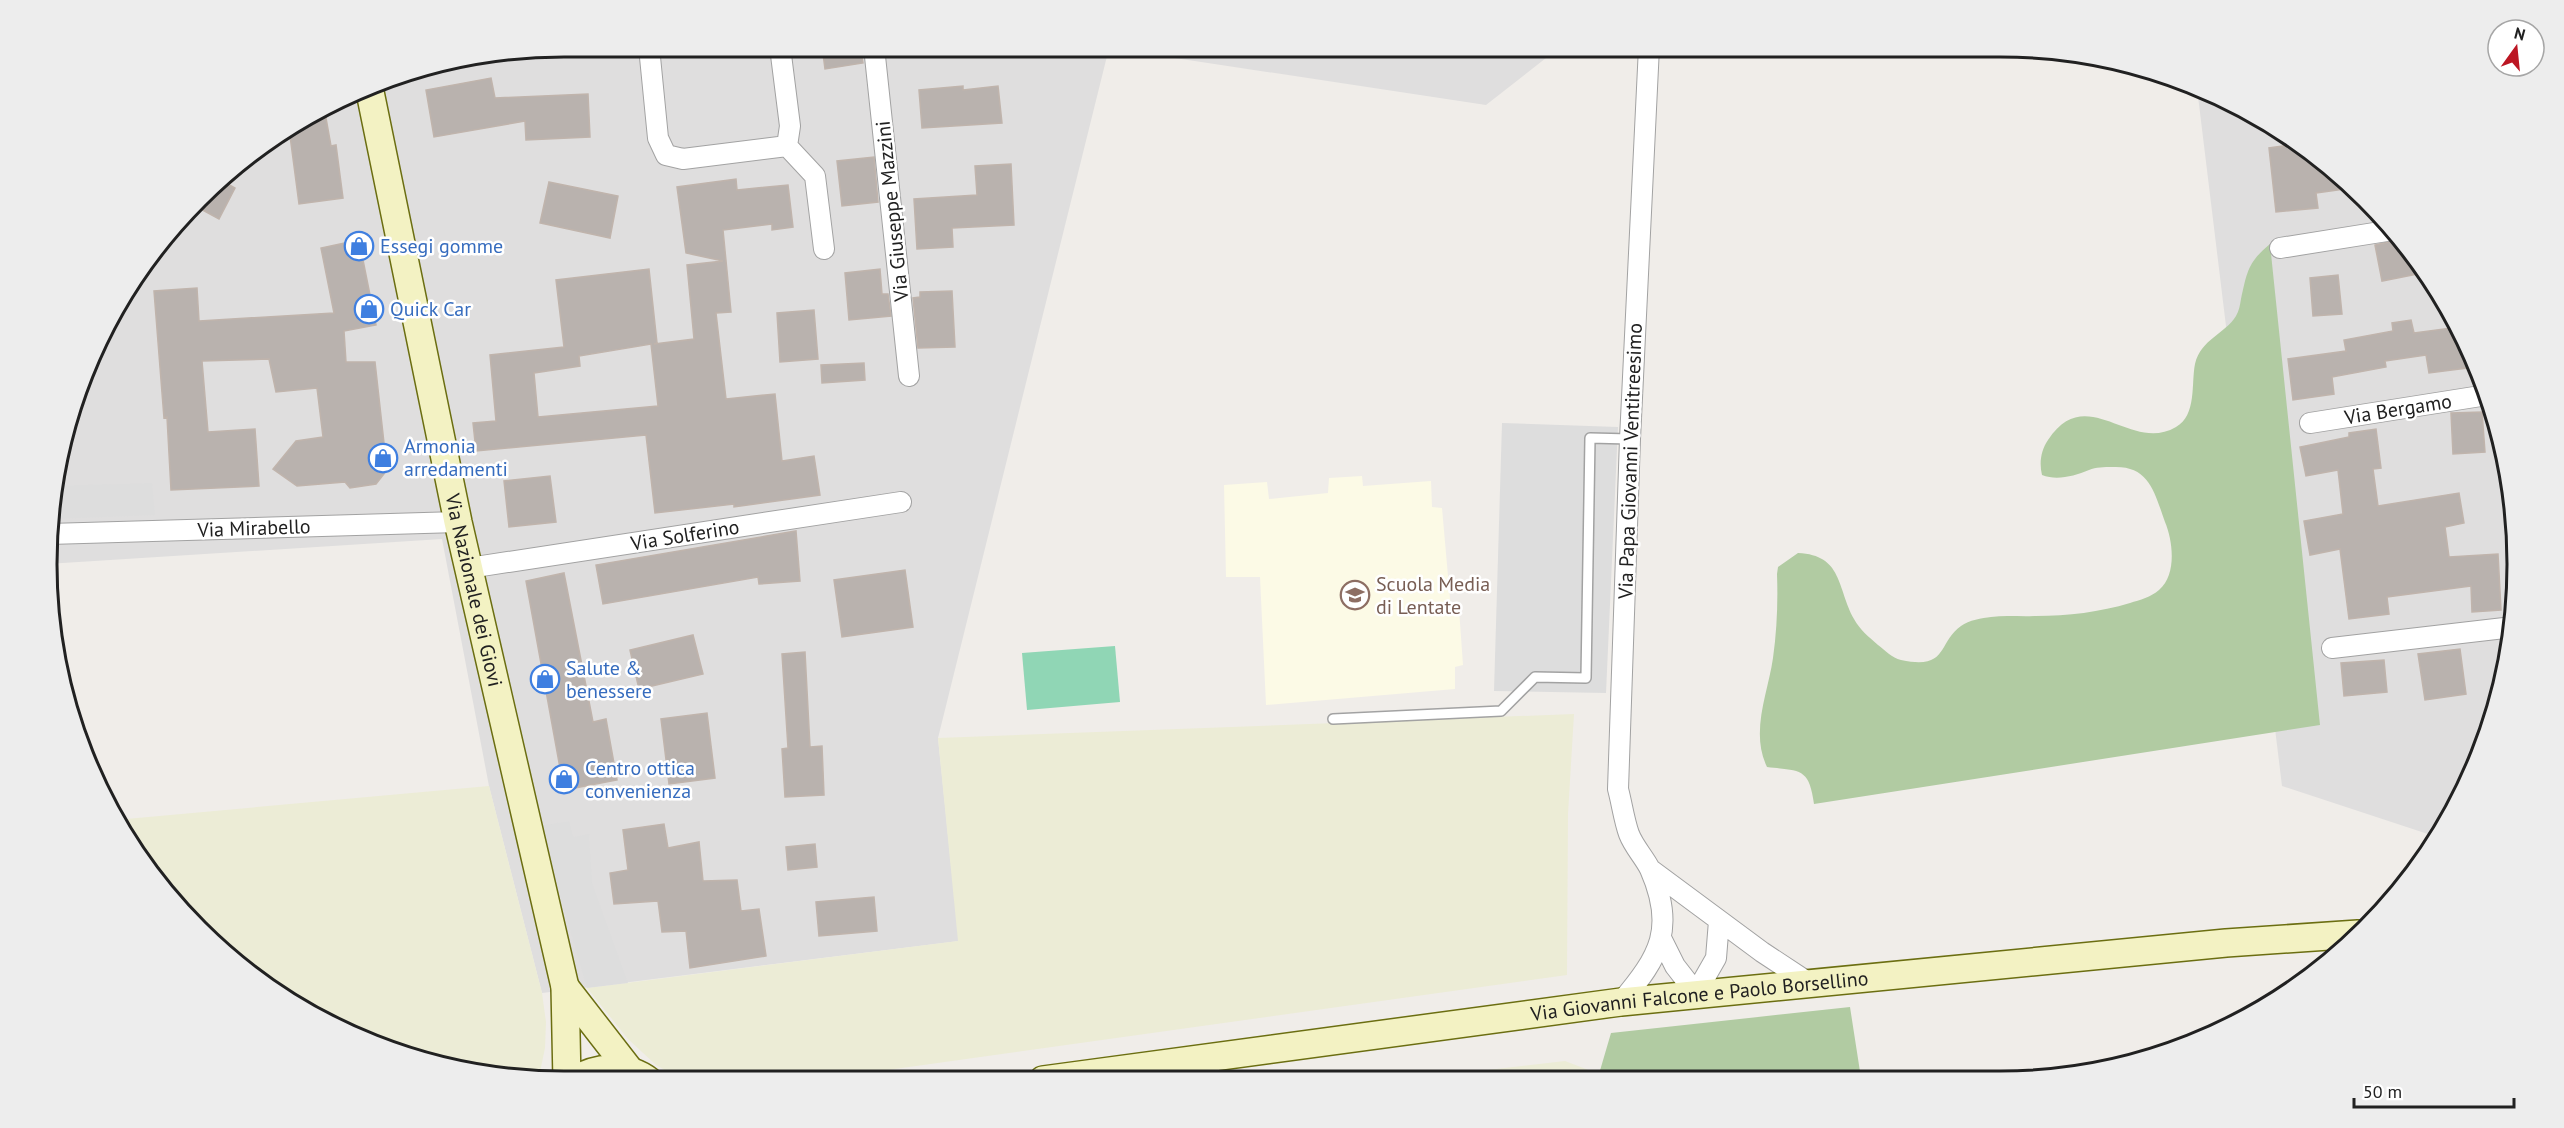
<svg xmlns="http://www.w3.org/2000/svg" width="2564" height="1128" font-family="'PT Sans',sans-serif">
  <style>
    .residential { fill: #dfdede }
    .education { fill: #fcfae6 }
    .farmland { fill: #ececd6 }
    .forest { fill: #b1cba2 }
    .pitch { fill: #90d6b5 }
    .parking { fill: #ddd }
    .building { fill: #b9b2ae; stroke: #c0b4ac; stroke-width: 1.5; fill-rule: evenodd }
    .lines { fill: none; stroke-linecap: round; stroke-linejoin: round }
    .lane-casing { stroke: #a2a2a2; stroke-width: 12 }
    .street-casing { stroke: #a2a2a2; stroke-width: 22 }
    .secondary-casing { stroke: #6b6e11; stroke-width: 30 }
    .lane { stroke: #fff; stroke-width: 9 }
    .street { stroke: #fff; stroke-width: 20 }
    .secondary { stroke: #f3f2c3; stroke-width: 27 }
    .labels { text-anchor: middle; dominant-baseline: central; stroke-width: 5; stroke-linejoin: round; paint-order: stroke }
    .street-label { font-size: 20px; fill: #212121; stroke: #fff }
    .shop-label { font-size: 20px; fill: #366cbe; stroke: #fff; text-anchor: start }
    .education-label { font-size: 20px; fill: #785e54; stroke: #fff; text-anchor: start }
    .rim { fill: none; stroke: #212121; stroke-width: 3 }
  </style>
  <rect width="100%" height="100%" fill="#f0ede9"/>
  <path class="residential" d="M 564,47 L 1560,47 L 1486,105 L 1109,48 L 938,738 L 959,941 L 542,993 L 489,786 L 442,539 L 47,564 L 56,463 L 116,305 L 223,175 L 306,116 L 397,74 Z
    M 2197,88 L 2259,116 L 2341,175 L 2411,249 L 2464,335 L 2500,430 L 2516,530 L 2513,632 L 2490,731 L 2437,837 L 2282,786 Z"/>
  <path class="education" d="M 1362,476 L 1363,486 L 1431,481 L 1432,507 L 1442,508 L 1451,610 L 1459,609 L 1463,665 L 1455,667 L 1455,689 L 1266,705 L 1260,577 L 1226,577 L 1224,485 L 1267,482 L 1269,499 L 1328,493 L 1329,478 Z"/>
  <path class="farmland" d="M 1574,714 L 1568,814 L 1567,975 L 809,1081 L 684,1081 L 656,1065 L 628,1039 L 587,988 L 958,941 L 938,738 Z
    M 489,786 L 542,993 L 546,1022 L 545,1048 L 539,1077 L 397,1054 L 249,974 L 175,905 L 115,820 Z
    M 1565,1061 L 1599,1074 L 1603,1078 L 1410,1079 Z"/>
  <path class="forest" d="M 2270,244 L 2320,725 L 1814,804 C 1809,767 1800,771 1767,767 C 1750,732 1768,693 1773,658 C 1777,630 1778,602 1777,574 L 1778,567 L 1798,553 C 1843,555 1837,588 1854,619 C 1860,630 1869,637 1878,645 C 1885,650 1892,658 1901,660 C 1949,670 1937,643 1961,626 C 1969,620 1982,618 1991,617 C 2006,615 2021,617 2036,616 C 2068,616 2100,612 2130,603 C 2140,600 2151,597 2159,590 C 2177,575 2173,541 2165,522 C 2154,491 2149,465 2112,467 C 2104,467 2096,467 2089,470 C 2074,476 2057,481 2042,475 C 2039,463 2041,450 2048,440 C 2087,381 2130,454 2176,427 C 2197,415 2191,384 2195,364 C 2201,339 2225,334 2236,316 C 2239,311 2240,305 2241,299 C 2247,272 2248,262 2270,244 Z
    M 1850,1007 L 1861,1078 L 1603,1078 L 1599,1074 L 1611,1033 Z"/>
  <path class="pitch" d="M 1115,646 L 1120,702 L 1027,710 L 1022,653 Z"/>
  <path class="parking" d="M 1502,423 L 1618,427 L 1606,693 L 1494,691 Z
    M 152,483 L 155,515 L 51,519 L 54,486 Z
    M 569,821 L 573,837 L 589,834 L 592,883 L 628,983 L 587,988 L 540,826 Z"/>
  <path class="building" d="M 822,46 L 860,46 L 863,63 L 825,69 Z
    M 491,78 L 495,98 L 588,94 L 590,137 L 526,140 L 525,121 L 434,137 L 426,90 Z
    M 963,86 L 963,90 L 998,86 L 1002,123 L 922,128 L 919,90 Z
    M 324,107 L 331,146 L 336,145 L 343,198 L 299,204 L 289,128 L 306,116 Z
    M 2298,144 L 2305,149 L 2306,158 L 2316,157 L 2341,175 L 2344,189 L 2316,193 L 2318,208 L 2276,212 L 2269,148 Z
    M 874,157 L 878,202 L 842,206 L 837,161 Z
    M 1011,164 L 1014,225 L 952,228 L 953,247 L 917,249 L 914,199 L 977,195 L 975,166 Z
    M 219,179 L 235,188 L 219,219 L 197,207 Z
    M 736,179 L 737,190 L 788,185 L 793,227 L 772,230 L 772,224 L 723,230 L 731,312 L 716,313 L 726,399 L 775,394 L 782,461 L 814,456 L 820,495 L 734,507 L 734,504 L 655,513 L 646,435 L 476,451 L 473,423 L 496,421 L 490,355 L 564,347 L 556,280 L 649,269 L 657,343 L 654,344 L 694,339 L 687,265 L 723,261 L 686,253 L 677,187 ZM 651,344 L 658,406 L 538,417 L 534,373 L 580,366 L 579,356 Z
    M 549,182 L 618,196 L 610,238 L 540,223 Z
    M 2401,239 L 2415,255 L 2418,274 L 2382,281 L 2375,245 Z
    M 359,240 L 376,325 L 344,331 L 346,362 L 375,362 L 387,470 L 376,484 L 350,488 L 345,482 L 297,486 L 273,469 L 296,441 L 323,437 L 317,388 L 276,392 L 269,359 L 202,361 L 208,432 L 255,429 L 259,486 L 171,490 L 167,417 L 164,418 L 154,291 L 197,288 L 199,321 L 334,313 L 321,248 Z
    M 880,269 L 882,294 L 888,294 L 891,316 L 849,320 L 845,273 Z
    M 2338,275 L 2342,314 L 2313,316 L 2310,278 Z
    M 952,291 L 955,347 L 918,348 L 913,298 L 920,297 L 920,292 Z
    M 814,310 L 818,359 L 780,362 L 777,313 Z
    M 2411,320 L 2414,333 L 2459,327 L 2462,331 L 2467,368 L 2429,373 L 2426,355 L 2385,361 L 2386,367 L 2332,377 L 2334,394 L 2293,400 L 2288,359 L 2346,351 L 2344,340 L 2393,331 L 2392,323 Z
    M 864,363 L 865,380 L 822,383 L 821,365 Z
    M 2482,412 L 2485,452 L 2453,454 L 2451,413 Z
    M 2376,429 L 2381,468 L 2373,469 L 2378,506 L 2459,493 L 2464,523 L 2445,527 L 2449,557 L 2498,554 L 2501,610 L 2472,612 L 2471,586 L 2387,597 L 2389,614 L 2349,619 L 2340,549 L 2310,555 L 2304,521 L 2343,514 L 2338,470 L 2306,476 L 2300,447 L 2349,437 L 2349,433 Z
    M 550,476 L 556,522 L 509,527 L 504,481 Z
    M 796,531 L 800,581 L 759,584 L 758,577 L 603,604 L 596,565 Z
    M 905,570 L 913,627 L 842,637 L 834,580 Z
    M 564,573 L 593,722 L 606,719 L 617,780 L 564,790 L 526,581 Z
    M 693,635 L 703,674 L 639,689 L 630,650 Z
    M 2460,649 L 2466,694 L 2425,700 L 2418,654 Z
    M 805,652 L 810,747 L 822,746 L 824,795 L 785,797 L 782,749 L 788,748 L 782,654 Z
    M 2384,660 L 2387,692 L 2344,696 L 2341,663 Z
    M 707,713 L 715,778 L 669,784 L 661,719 Z
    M 664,824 L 668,848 L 699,842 L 703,881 L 737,880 L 741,911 L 759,909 L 766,956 L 690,968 L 686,931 L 662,932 L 658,901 L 614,904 L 610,873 L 628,870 L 623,830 Z
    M 815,844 L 817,867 L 788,870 L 786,847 Z
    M 874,897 L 877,931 L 819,936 L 816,902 Z"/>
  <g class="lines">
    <g class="lane-casing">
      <path id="lane" d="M 1333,719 L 1501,711 L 1535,677 L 1586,678 L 1590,438 L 1630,439"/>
    </g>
    <g class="street-casing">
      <path id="street" d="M 649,47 L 658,138 L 666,155 L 683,159 L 787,146
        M 780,47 L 790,126 L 787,146
        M 874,47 L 909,376
        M 787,146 L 815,176 L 824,249
        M 2280,248 L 2393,230
        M 2310,423 L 2487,395
        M 49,534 L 458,522
        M 469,568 L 901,502
        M 2332,648 L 2513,627
        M 1650,869 L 1762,952 L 1809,983
        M 1662,940 L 1675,966 L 1696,993 L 1716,958 L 1719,921
        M 1621,1002 C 1660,956 1676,928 1650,869 C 1644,857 1634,847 1629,834 C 1624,820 1622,804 1618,789 L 1630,439 L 1649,47"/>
    </g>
    <g class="secondary-casing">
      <g id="secondary">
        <path id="s1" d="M 369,87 L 458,522 L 565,987 L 567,1081"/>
        <path d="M 565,987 L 631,1072"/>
        <path id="s2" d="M 1043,1080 L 1621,1002 L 2226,943 L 2358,934"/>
        <path d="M 573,1081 C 596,1066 627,1064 649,1081"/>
      </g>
    </g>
    <use href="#lane" class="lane"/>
    <use href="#street" class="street"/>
    <use href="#secondary" class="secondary"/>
  </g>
  <defs>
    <g id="shop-ring" transform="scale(1.5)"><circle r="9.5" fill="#fff" stroke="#3f7fe0" stroke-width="1.5"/><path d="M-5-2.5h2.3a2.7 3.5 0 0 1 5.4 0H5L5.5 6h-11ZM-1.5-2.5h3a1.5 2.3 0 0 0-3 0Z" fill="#3f7fe0"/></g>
    <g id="school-ring" transform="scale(1.5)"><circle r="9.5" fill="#fff" stroke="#8d6e63" stroke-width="1.5"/><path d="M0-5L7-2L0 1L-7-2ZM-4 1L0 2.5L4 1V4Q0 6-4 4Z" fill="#8d6e63"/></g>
  </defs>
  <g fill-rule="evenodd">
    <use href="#shop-ring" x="359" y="246"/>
    <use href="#shop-ring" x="369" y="309"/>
    <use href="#shop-ring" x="383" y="458"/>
    <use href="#school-ring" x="1355" y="595"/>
    <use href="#shop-ring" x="545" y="679"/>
    <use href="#shop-ring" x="564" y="779"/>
  </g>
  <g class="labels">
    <g class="street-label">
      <text transform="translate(892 211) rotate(-96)">Via Giuseppe Mazzini</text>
      <text transform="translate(2398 409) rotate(-9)">Via Bergamo</text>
      <text transform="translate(1630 461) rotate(-88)">Via Papa Giovanni Ventitreesimo</text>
      <text transform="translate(254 528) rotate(-2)">Via Mirabello</text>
      <text transform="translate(685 535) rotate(-9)">Via Solferino</text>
      <text stroke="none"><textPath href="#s1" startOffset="514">Via Nazionale dei Giovi</textPath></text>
      <text stroke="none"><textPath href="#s2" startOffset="662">Via Giovanni Falcone e Paolo Borsellino</textPath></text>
    </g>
    <g class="shop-label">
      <text x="380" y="246">Essegi gomme</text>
      <text x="390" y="309">Quick Car</text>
      <text x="404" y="446">Armonia<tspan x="404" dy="23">arredamenti</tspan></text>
      <text x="566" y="668">Salute &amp;<tspan x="566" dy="23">benessere</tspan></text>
      <text x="585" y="768">Centro ottica<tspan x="585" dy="23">convenienza</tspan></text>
    </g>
    <g class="education-label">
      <text x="1376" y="584">Scuola Media<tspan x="1376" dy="23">di Lentate</tspan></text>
    </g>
  </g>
  <path d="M0 0H2564V1128H0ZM564 57H2000A507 507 0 0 1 2507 564V564A507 507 0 0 1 2000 1071H564A507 507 0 0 1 57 564V564A507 507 0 0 1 564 57Z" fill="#ededed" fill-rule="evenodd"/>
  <path class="rim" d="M564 57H2000A507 507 0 0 1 2507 564V564A507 507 0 0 1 2000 1071H564A507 507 0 0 1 57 564V564A507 507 0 0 1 564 57Z"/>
  <g transform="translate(2516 48) rotate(15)"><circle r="28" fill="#ffffff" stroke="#a6a6a6" stroke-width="1.5"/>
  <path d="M0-4.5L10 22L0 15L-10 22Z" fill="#bc1623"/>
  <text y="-9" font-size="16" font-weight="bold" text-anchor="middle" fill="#212121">N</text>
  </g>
  <path d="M2354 1098v9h160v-9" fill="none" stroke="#212121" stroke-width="3"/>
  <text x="2363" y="1098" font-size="18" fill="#212121" stroke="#ffffff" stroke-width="4.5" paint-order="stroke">50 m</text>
</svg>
